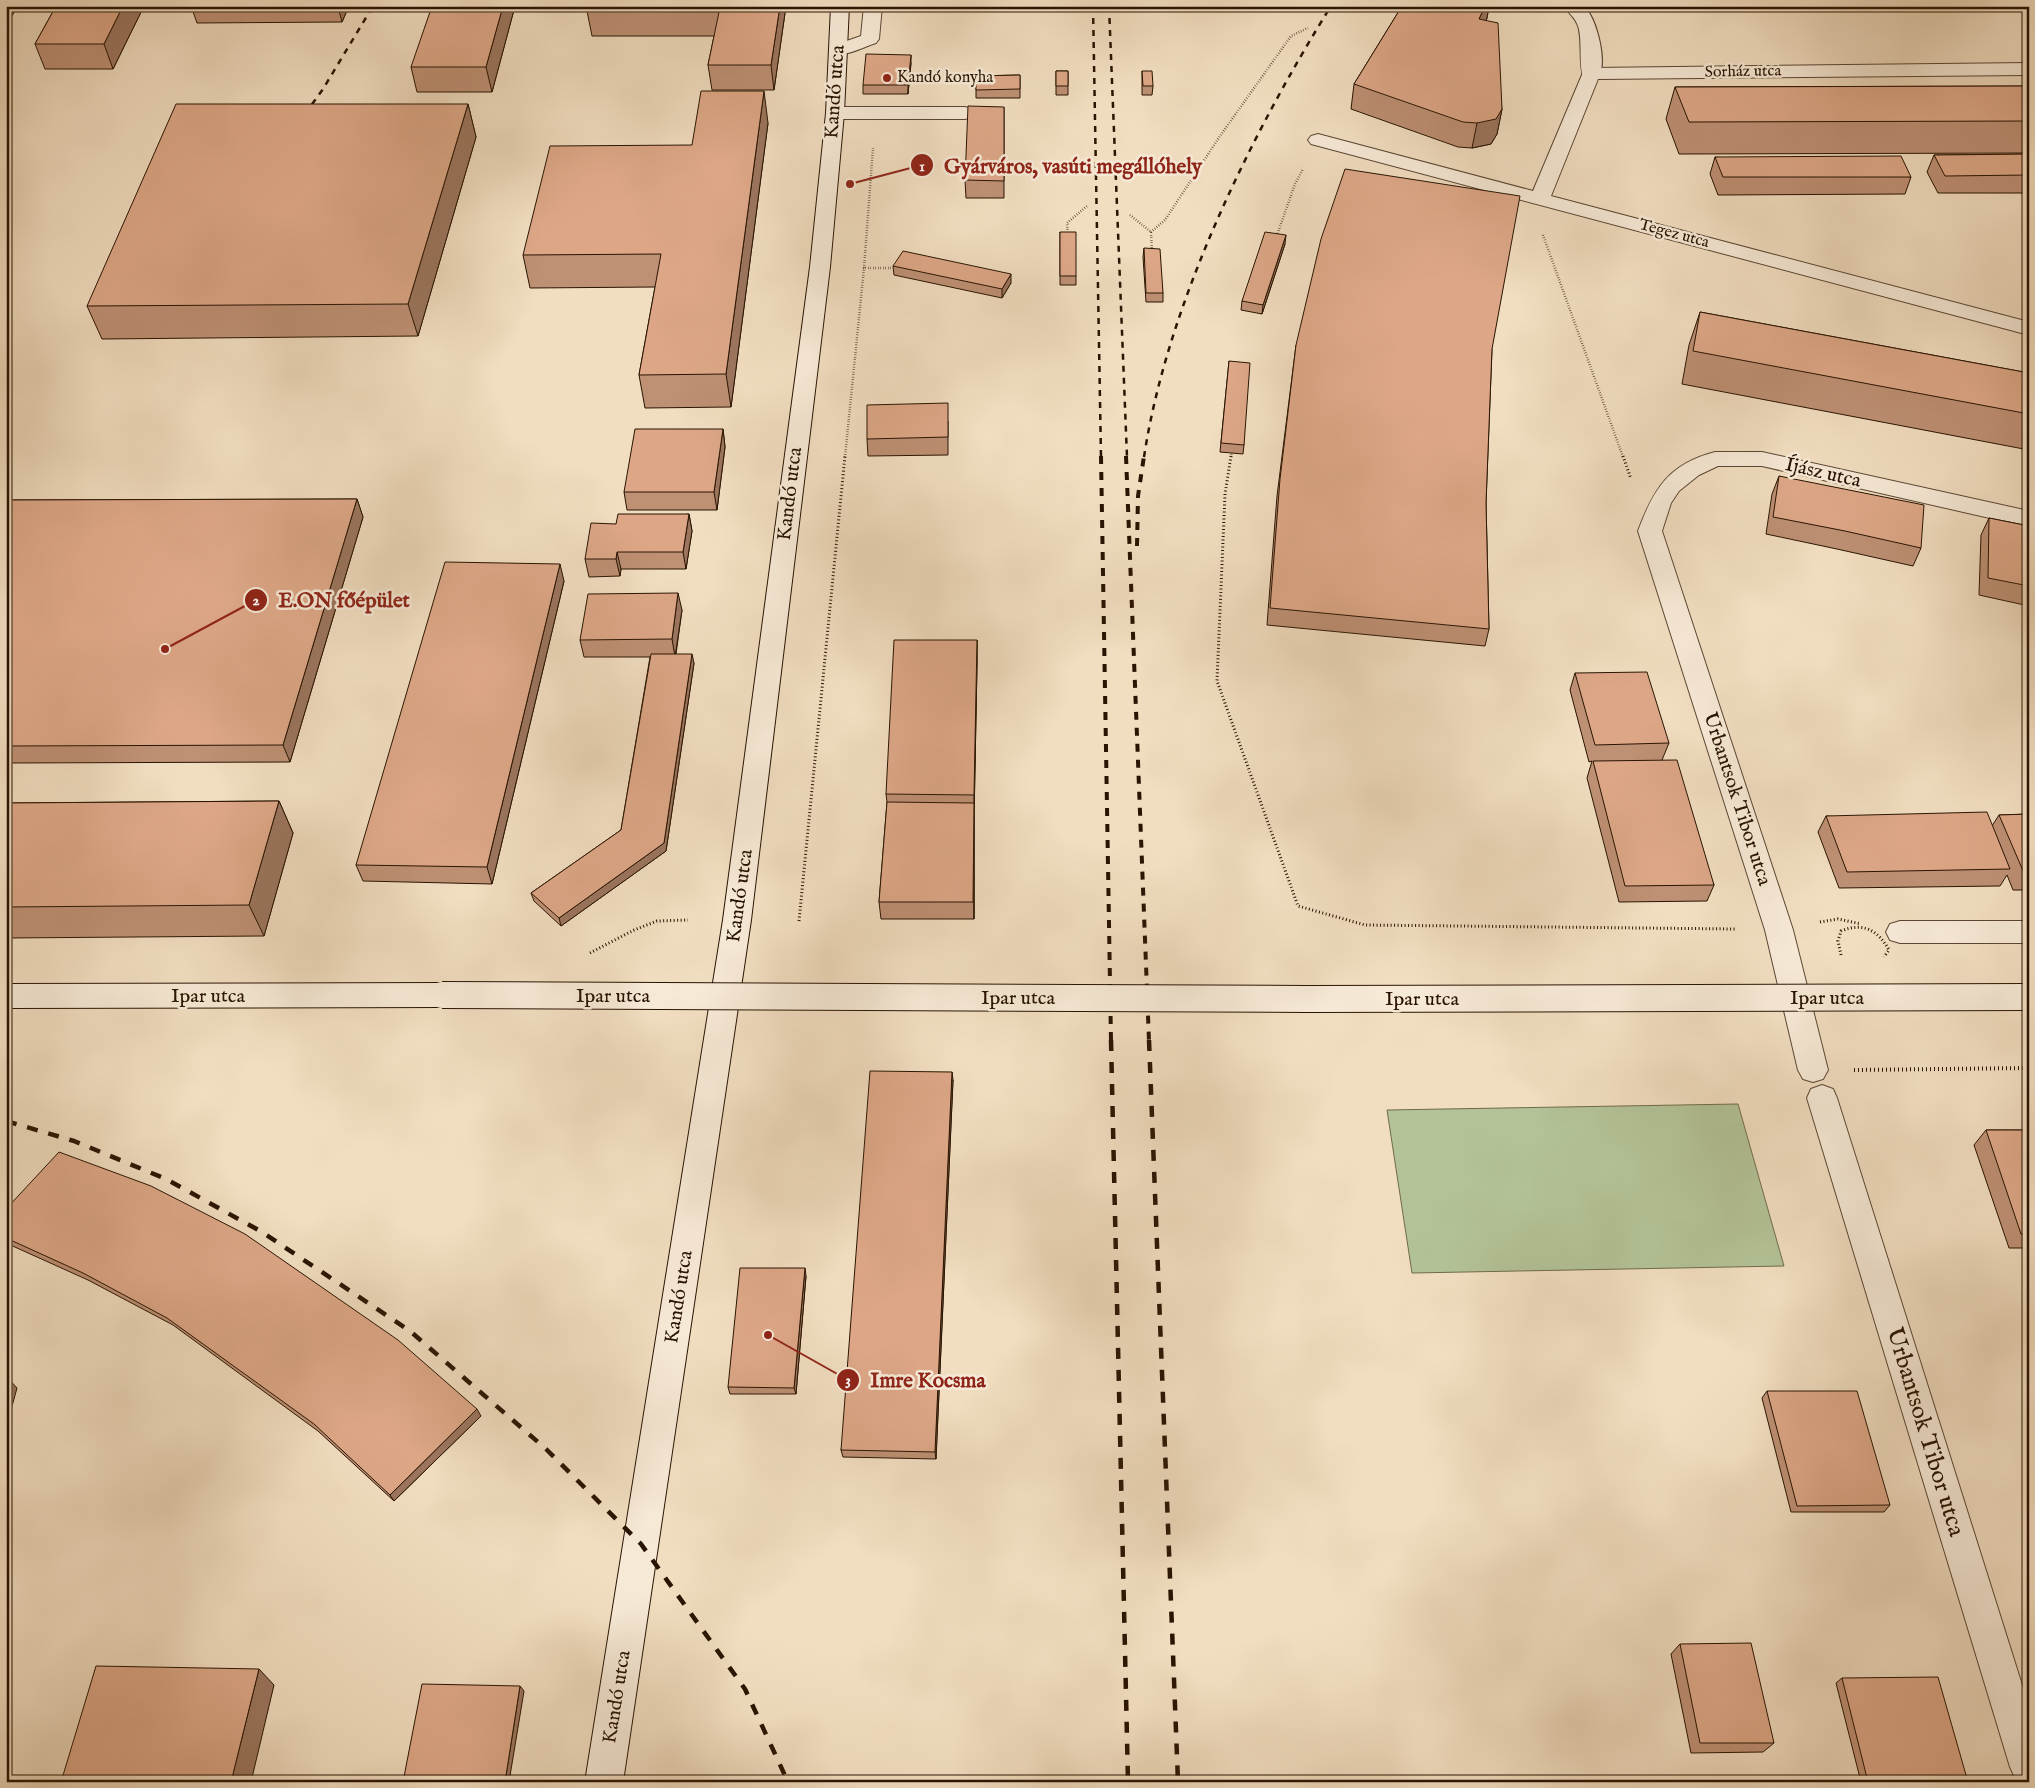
<svg xmlns="http://www.w3.org/2000/svg" width="2035" height="1788" font-family="'IM FELL English',serif">
  <style>
    .green { fill: #b3c297; stroke: #6e6b4c }
    .lines { fill: none; stroke-linecap: round; stroke-linejoin: round }
    .lane-casing { stroke: #5b4632; stroke-width: 2 }
    .street-casing { stroke: #5b4632; stroke-width: 2 }
    .secondary-casing { stroke: #291402; stroke-width: 2 }
    .path-far2 { stroke: #291402; stroke-width: 2.5; stroke-dasharray: 0.5 2; stroke-linecap: butt }
    .path-far1 { stroke: #291402; stroke-width: 3; stroke-dasharray: 1 2.5; stroke-linecap: butt }
    .path { stroke: #291402; stroke-width: 4; stroke-dasharray: 1 3; stroke-linecap: butt }
    .lane { fill: #f6e9d6; fill-rule: evenodd }
    .street { fill: #f6e9d6; fill-rule: evenodd }
    .secondary { fill: #f6e9d6; fill-rule: evenodd }
    .rail-far2 { stroke: #291402; stroke-width: 2.5; stroke-dasharray: 6 6; stroke-linecap: butt }
    .rail-far1 { stroke: #291402; stroke-width: 4; stroke-dasharray: 8 8; stroke-linecap: butt }
    .rail { stroke: #291402; stroke-width: 4.5; stroke-dasharray: 11 11; stroke-linecap: butt }
    .secondary-bridge-casing { stroke: #291402; stroke-width: 28; stroke-linecap: butt }
    .path-bridge { stroke: #291402; stroke-width: 3; stroke-dasharray: 1 2.5; stroke-linecap: butt }
    .secondary-bridge { stroke: #f6e9d6; stroke-width: 26 }
    .wall { fill: #be9074; stroke: #291402 }
    .shaded-wall { fill: #9b755e; stroke: #291402 }
    .building { fill: #dda787; stroke: #291402 }
    .poi-dot { fill: #8f2418; stroke: #f6e9d6; stroke-width: 2 }
    .labels { text-anchor: middle; dominant-baseline: central; stroke-width: 5; stroke-linejoin: round; paint-order: stroke }
    .far-street-label { font-size: 16px; fill: #291402; stroke: #f6e9d6 }
    .far-poi-label { font-size: 16px; fill: #291402; stroke: #f6e9d6; text-anchor: start }
    .street-label { font-size: 20px; fill: #291402; stroke: #f6e9d6 }
    .near-street-label { font-size: 24px; fill: #291402; stroke: #f6e9d6 }
    .leader { fill: none; stroke: #8f2418; stroke-width: 2 }
    .callout-dot { fill: #8f2418; stroke: #f6e9d6; stroke-width: 2 }
    .mark-label { font-size: 15px; text-anchor: middle; font-weight: bold; fill: #fff }
    .callout-label { font-size: 21px; text-anchor: middle; font-weight: bold; fill: #8f2418; stroke: #f6e9d6; stroke-width: 5; stroke-linejoin: round; paint-order: stroke }
  </style>
  <rect width="100%" height="100%" fill="#f1ddc0"/>
  <filter id="stains"><feTurbulence type="fractalNoise" baseFrequency=".004" numOctaves="4"/><feColorMatrix values="0 0 0 0 .2 0 0 0 0 .09 0 0 0 0 .02 0 0 0 .5 -.17"/></filter>
  <radialGradient id="worn" r=".72"><stop offset=".6" stop-color="#630" stop-opacity="0"/><stop offset="1" stop-color="#630" stop-opacity=".3"/></radialGradient>
  <path class="green" d="M 1738,1104 L 1784,1266 L 1412,1273 L 1387,1110 Z"/>
  <g class="lines">
    <g class="lane-casing">
      <path id="lane" d="M 864,6 L 882,6 L 879,39 L 876,43 C 863,47 846,57 832,54 L 829,50 L 832,46 L 861,36 Z
        M 1564,6 L 1584,6 C 1597,19 1608,63 1598,78 L 1591,80 L 1584,78 C 1578,68 1583,40 1578,26 C 1575,17 1569,14 1564,6 Z
        M 835,107 L 965,107 L 972,109 L 974,113 L 972,117 L 965,119 L 835,119 L 828,117 L 826,113 L 828,109 Z"/>
    </g>
    <g class="street-casing">
      <path id="street" d="M 2029,63 L 2029,75 L 1598,79 L 1551,196 L 2029,322 L 2029,335 L 1311,144 L 1308,140 L 1311,136 L 1318,134 L 1533,191 L 1584,70 L 1591,68 Z
        M 1715,452 L 1762,452 L 2029,511 L 2029,527 L 1762,466 L 1718,466 L 1699,475 L 1679,491 L 1671,503 L 1662,531 L 1793,930 L 1828,1070 L 1823,1079 L 1813,1082 L 1803,1079 L 1798,1070 L 1765,930 L 1638,531 C 1654,488 1669,464 1715,452 Z
        M 1900,921 L 2029,921 L 2029,943 L 1900,943 L 1890,940 L 1886,932 L 1890,924 Z
        M 1822,1085 L 1833,1089 L 1837,1098 L 2029,1707 L 2029,1782 L 2016,1780 L 2010,1767 L 1807,1098 L 1811,1089 Z"/>
    </g>
    <g class="secondary-casing">
      <path id="secondary" d="M 831,6 L 849,6 L 844,113 L 830,267 L 751,920 L 623,1782 L 585,1782 L 723,920 L 810,267 L 826,113 Z
        M 442,983 L 452,987 L 456,995 L 452,1003 L 442,1007 L 6,1008 L 6,984 Z"/>
    </g>
    <path class="path-far2" d="M 1130,215 L 1151,232 L 1152,252
      M 1151,232 L 1165,220 L 1220,136 L 1291,36 L 1308,28
      M 1068,235 L 1067,223 L 1087,206
      M 1543,235 L 1623,457
      M 1276,238 L 1295,184 L 1303,169
      M 863,268 L 897,268
      M 845,457 L 864,268 L 873,148
      M 1231,457 L 1232,449"/>
    <path class="path-far1" d="M 1231,456 L 1225,494 L 1217,681 L 1298,906 L 1365,925 L 1735,929
      M 1623,456 L 1631,479
      M 799,921 L 845,456
      M 1820,922 L 1838,919 L 1861,924
      M 590,953 L 634,930 L 657,921 L 688,920"/>
    <path class="path" d="M 1854,1070 L 2029,1068"/>
    <use href="#lane" class="lane"/>
    <use href="#street" class="street"/>
    <use href="#secondary" class="secondary"/>
    <path class="rail-far2" d="M 1093,6 L 1101,457
      M 1109,6 L 1127,457
      M 305,114 L 323,89 L 373,6
      M 1144,457 C 1167,305 1250,136 1331,6"/>
    <path class="rail-far1" d="M 1101,456 L 1111,1041
      M 1126,456 L 1149,1041
      M 1137,546 L 1138,496 L 1144,456"/>
    <path class="rail" d="M 1111,1040 L 1128,1782
      M 1149,1040 L 1178,1782
      M 6,1121 L 74,1141 L 166,1179 L 262,1232 L 410,1331 L 546,1449 L 641,1544 L 745,1689 L 788,1782"/>
    <g class="secondary-bridge-casing">
      <path id="secondary-bridge" d="M 442,995 L 1307,999 L 2029,997"/>
    </g>
    <path class="path-bridge" d="M 1841,955 L 1838,941 L 1841,931 C 1863,922 1878,930 1889,950 L 1884,957"/>
    <use href="#secondary-bridge" class="secondary-bridge"/>
  </g>
  <path class="wall" d="M 56,6 L 144,6 L 113,69 L 45,69 L 35,44 Z
    M 191,6 L 349,6 L 342,22 L 197,23 Z
    M 515,6 L 492,92 L 417,92 L 411,67 Z
    M 589,6 L 786,6 L 774,90 L 712,90 L 708,65 L 714,36 L 592,36 L 587,11 Z
    M 1402,6 L 1489,6 L 1487,18 L 1486,21 L 1502,109 L 1497,134 L 1491,144 L 1472,148 L 1458,147 L 1351,109 L 1354,84 Z
    M 911,63 L 908,94 L 863,94 L 863,85 Z
    M 1056,71 L 1068,71 L 1068,95 L 1056,95 Z
    M 1142,71 L 1153,86 L 1152,95 L 1142,95 Z
    M 1020,75 L 1020,98 L 976,98 L 976,76 Z
    M 2029,86 L 2029,153 L 1679,154 L 1666,119 L 1675,87 Z
    M 468,104 L 476,137 L 418,336 L 102,339 L 87,306 Z
    M 1004,107 L 1004,198 L 966,198 L 965,180 Z
    M 768,123 L 731,407 L 645,408 L 639,375 L 655,287 L 530,288 L 523,255 L 692,145 Z
    M 2029,154 L 2029,193 L 1938,193 L 1927,172 L 1934,155 Z
    M 1715,157 L 1911,177 L 1905,194 L 1718,195 L 1710,174 Z
    M 1060,232 L 1076,276 L 1076,285 L 1060,285 Z
    M 1285,244 L 1262,314 L 1241,310 L 1242,301 Z
    M 1144,248 L 1163,293 L 1163,302 L 1146,302 L 1143,257 Z
    M 893,266 L 1011,283 L 1002,298 L 894,275 Z
    M 1700,312 L 2029,373 L 2029,450 L 1682,384 L 1689,345 Z
    M 1296,345 L 1492,349 L 1486,503 L 1489,629 L 1485,646 L 1267,625 L 1277,496 Z
    M 1229,361 L 1244,445 L 1243,454 L 1220,452 Z
    M 948,421 L 948,455 L 868,456 L 867,439 Z
    M 723,429 L 725,447 L 717,510 L 627,510 L 624,492 Z
    M 1779,476 L 1921,548 L 1913,566 L 1837,549 L 1766,534 L 1772,494 Z
    M 357,499 L 363,517 L 290,762 L 6,763 L 6,500 Z
    M 689,514 L 692,531 L 686,569 L 621,569 L 620,576 L 589,577 L 585,559 L 616,524 Z
    M 1989,518 L 2029,526 L 2029,606 L 1979,595 L 1981,535 Z
    M 564,581 L 492,884 L 363,881 L 356,865 Z
    M 682,610 L 676,654 L 694,663 L 666,851 L 561,926 L 534,901 L 531,893 L 621,830 L 650,657 L 584,657 L 580,640 Z
    M 977,640 L 977,665 L 974,819 L 974,919 L 881,919 L 879,902 L 887,802 L 886,794 Z
    M 1575,673 L 1669,743 L 1662,760 L 1714,885 L 1707,901 L 1619,902 L 1587,778 L 1592,761 L 1589,762 L 1570,690 Z
    M 279,801 L 293,833 L 264,936 L 6,938 L 6,803 Z
    M 2029,814 L 2029,890 L 2013,890 L 2007,875 L 2000,886 L 1839,888 L 1818,832 L 1826,816 L 1992,826 L 1999,815 Z
    M 953,1080 L 936,1459 L 843,1457 L 841,1450 Z
    M 1986,1130 L 2029,1130 L 2029,1248 L 2009,1248 L 1974,1145 Z
    M 6,1209 L 481,1416 L 394,1501 L 318,1431 L 173,1325 L 88,1280 L 6,1243 Z
    M 806,1276 L 796,1394 L 730,1394 L 728,1387 Z
    M 1767,1391 L 1890,1505 L 1884,1512 L 1791,1512 L 1762,1398 Z
    M 1680,1644 L 1774,1743 L 1763,1752 L 1691,1753 L 1671,1654 Z
    M 1842,1678 L 1968,1782 L 1861,1782 L 1836,1683 Z"/>
  <path class="shaded-wall" d="M 6,6 L 18,6 L 6,26 Z
    M 123,6 L 144,6 L 113,69 L 104,44 Z
    M 338,6 L 349,6 L 342,22 Z
    M 503,6 L 515,6 L 492,92 L 486,67 Z
    M 780,6 L 786,6 L 774,90 L 771,65 Z
    M 1485,6 L 1489,6 L 1487,18 L 1474,44 L 1479,19 Z
    M 911,55 L 911,63 L 908,94 L 908,85 Z
    M 764,91 L 768,123 L 731,407 L 726,374 Z
    M 468,104 L 476,137 L 418,336 L 408,304 Z
    M 1502,109 L 1497,134 L 1491,144 L 1472,148 L 1477,123 Z
    M 1286,235 L 1285,244 L 1262,314 L 1263,305 Z
    M 1011,274 L 1011,283 L 1002,298 L 1002,289 Z
    M 723,429 L 725,447 L 717,510 L 714,492 Z
    M 357,499 L 363,517 L 290,762 L 283,745 Z
    M 689,514 L 692,531 L 686,569 L 683,552 Z
    M 617,552 L 621,569 L 620,576 L 616,559 Z
    M 560,564 L 564,581 L 492,884 L 487,867 Z
    M 678,593 L 682,610 L 675,657 L 672,639 Z
    M 977,640 L 977,665 L 974,819 L 974,919 L 974,795 Z
    M 692,654 L 694,663 L 666,851 L 561,926 L 559,918 L 664,843 Z
    M 279,801 L 293,833 L 264,936 L 249,905 Z
    M 952,1072 L 953,1080 L 936,1459 L 935,1452 Z
    M 805,1268 L 806,1276 L 796,1394 L 794,1388 Z
    M 6,1376 L 17,1388 L 6,1428 Z
    M 477,1409 L 481,1416 L 394,1501 L 390,1495 Z
    M 259,1669 L 274,1685 L 251,1782 L 231,1782 Z
    M 520,1686 L 524,1691 L 509,1782 L 505,1782 Z"/>
  <path class="building" d="M 56,6 L 123,6 L 104,44 L 35,44 Z
    M 432,6 L 503,6 L 486,67 L 411,67 Z
    M 589,6 L 780,6 L 771,65 L 708,65 L 719,12 L 587,11 Z
    M 1402,6 L 1485,6 L 1479,19 L 1498,23 L 1502,109 L 1496,119 L 1477,123 L 1463,122 L 1354,84 Z
    M 866,54 L 911,55 L 908,85 L 863,85 Z
    M 1056,71 L 1068,71 L 1068,86 L 1056,86 Z
    M 1142,71 L 1152,71 L 1153,86 L 1143,86 Z
    M 1020,75 L 1020,89 L 976,90 L 976,76 Z
    M 2029,86 L 2029,121 L 1689,122 L 1675,87 Z
    M 701,91 L 764,91 L 726,374 L 639,375 L 661,254 L 523,255 L 550,146 L 692,145 Z
    M 176,104 L 468,104 L 408,304 L 87,306 Z
    M 968,106 L 1004,107 L 1004,181 L 965,180 Z
    M 2029,154 L 2029,175 L 1945,176 L 1934,155 Z
    M 1901,156 L 1911,177 L 1723,177 L 1715,157 Z
    M 1345,169 L 1520,196 L 1492,349 L 1486,503 L 1489,629 L 1270,608 L 1280,479 L 1296,345 L 1321,239 Z
    M 1060,232 L 1076,232 L 1076,276 L 1060,276 Z
    M 1265,232 L 1286,235 L 1263,305 L 1242,301 Z
    M 1144,248 L 1160,249 L 1163,293 L 1146,293 Z
    M 903,251 L 1011,274 L 1002,289 L 893,266 Z
    M 1700,312 L 2029,373 L 2029,414 L 1693,351 Z
    M 1229,361 L 1250,363 L 1244,445 L 1221,443 Z
    M 948,403 L 948,437 L 867,439 L 867,405 Z
    M 635,429 L 723,429 L 714,492 L 624,492 Z
    M 1779,476 L 1924,505 L 1921,548 L 1845,531 L 1773,517 Z
    M 357,499 L 283,745 L 6,746 L 6,500 Z
    M 618,514 L 689,514 L 683,552 L 617,552 L 616,559 L 585,559 L 591,523 L 616,524 Z
    M 1989,518 L 2029,526 L 2029,586 L 1988,578 Z
    M 445,562 L 560,564 L 487,867 L 356,865 Z
    M 678,593 L 672,639 L 580,640 L 588,594 Z
    M 894,640 L 977,640 L 974,795 L 886,794 Z
    M 651,654 L 692,654 L 664,843 L 559,918 L 531,893 L 621,830 Z
    M 1647,672 L 1669,743 L 1595,745 L 1575,673 Z
    M 1677,760 L 1714,885 L 1625,886 L 1593,761 Z
    M 279,801 L 249,905 L 6,907 L 6,803 Z
    M 887,802 L 974,803 L 973,902 L 879,902 Z
    M 1987,812 L 2010,869 L 1847,872 L 1826,816 Z
    M 2029,814 L 2029,873 L 2024,873 L 1999,815 Z
    M 870,1071 L 952,1072 L 935,1452 L 841,1450 Z
    M 1986,1130 L 2029,1130 L 2029,1234 L 2021,1234 Z
    M 59,1152 L 151,1186 L 245,1234 L 398,1340 L 477,1409 L 390,1495 L 314,1424 L 167,1318 L 83,1273 L 6,1238 L 6,1209 Z
    M 740,1268 L 805,1268 L 794,1388 L 728,1387 Z
    M 1767,1391 L 1857,1391 L 1890,1505 L 1797,1506 Z
    M 1751,1643 L 1774,1743 L 1700,1743 L 1680,1644 Z
    M 96,1666 L 259,1669 L 231,1782 L 61,1782 Z
    M 1938,1677 L 1968,1782 L 1868,1782 L 1842,1678 Z
    M 422,1684 L 520,1686 L 505,1782 L 403,1782 Z"/>
  <circle class="poi-dot" cx="887" cy="78" r="5"/>
  <g class="labels">
    <g class="far-street-label">
      <text transform="translate(1743 72) rotate(-1)">Sorház utca</text>
      <text transform="translate(1674 234) rotate(15)">Tegez utca</text>
    </g>
    <g class="far-poi-label">
      <text x="897" y="78">Kandó konyha</text>
    </g>
    <g class="street-label">
      <text transform="translate(835 92) rotate(-86)">Kandó utca</text>
      <text transform="translate(1823 473) rotate(13)">Íjász utca</text>
      <text transform="translate(790 494) rotate(-83)">Kandó utca</text>
      <text transform="translate(1737 799) rotate(72)">Urbantsok Tibor utca</text>
      <text transform="translate(740 896) rotate(-82)">Kandó utca</text>
      <text x="208" y="996">Ipar utca</text>
      <text x="613" y="996">Ipar utca</text>
      <text x="1018" y="998">Ipar utca</text>
      <text x="1827" y="998">Ipar utca</text>
      <text x="1422" y="999">Ipar utca</text>
      <text transform="translate(679 1297) rotate(-81)">Kandó utca</text>
      <text transform="translate(617 1697) rotate(-81)">Kandó utca</text>
    </g>
    <g class="near-street-label">
      <text transform="translate(1925 1432) rotate(73)">Urbantsok Tibor utca</text>
    </g>
  </g>
  <path class="leader" d="M850 184L922 165M165 649L256 600M768 1335L848 1380"/>
  <g class="callout-dot">
    <circle cx="850" cy="184" r="5"/>
    <circle cx="165" cy="649" r="5"/>
    <circle cx="768" cy="1335" r="5"/>
    <circle cx="922" cy="165" r="12"/>
    <circle cx="256" cy="600" r="12"/>
    <circle cx="848" cy="1380" r="12"/>
  </g>
  <g class="mark-label">
    <text x="922" y="171">1</text>
    <text x="256" y="605">2</text>
    <text x="848" y="1385">3</text>
  </g>
  <g class="callout-label">
    <text x="1073" y="173">Gyárváros, vasúti megállóhely</text>
    <text x="344" y="607">E.ON főépület</text>
    <text x="928" y="1387">Imre Kocsma</text>
  </g>
  <rect width="2035" height="1788" fill="none" stroke="#f1ddc0" stroke-width="25"/>
  <rect x="8" y="8" width="2020" height="1773" fill="none" stroke="#291402" stroke-width="2.5"/>
  <rect x="12" y="12" width="2010" height="1763" fill="none" stroke="#291402"/>
  <rect width="100%" height="100%" filter="url(#stains)"/>
  <rect width="100%" height="100%" fill="url(#worn)"/>
</svg>
